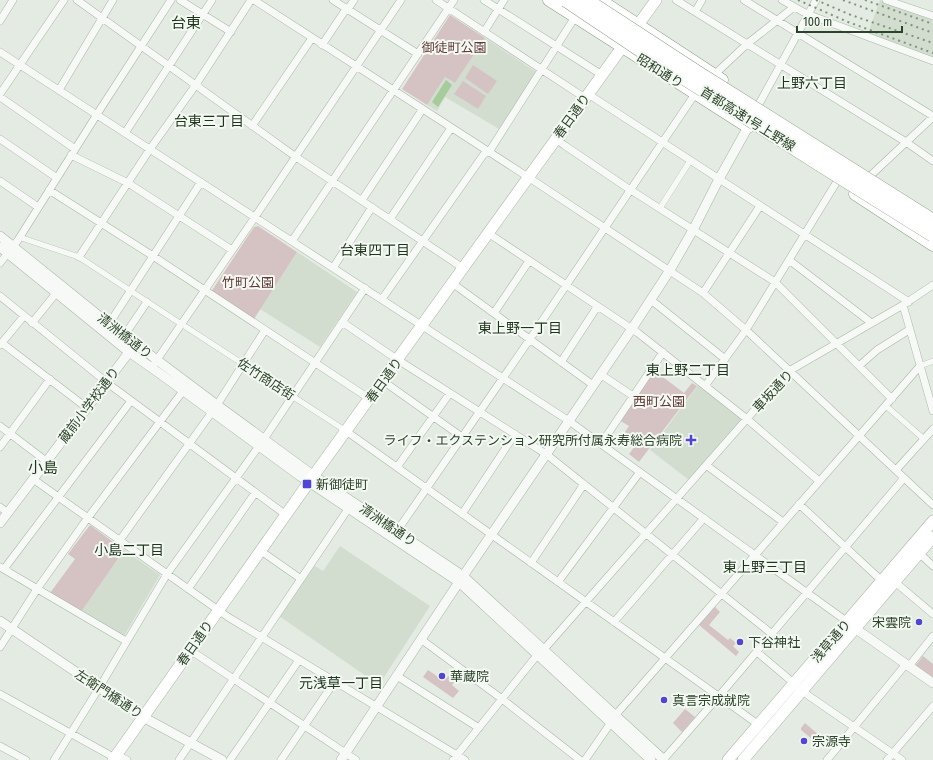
<svg xmlns="http://www.w3.org/2000/svg" width="933" height="760" font-family="'Fira Sans Condensed','Noto Sans JP',sans-serif">
  <style>
    .built { fill: #d2ddd0 }
    .green { fill: #d5c3c3 }
    .water { fill: #a7cc9c }
    .lines { fill: none; stroke-linecap: round; stroke-linejoin: round }
    .pedestrian-casing { stroke: #a9b6a7; stroke-width: 6 }
    .minor-casing { stroke: #a9b6a7; stroke-width: 8 }
    .tertiary-casing { stroke: #a9b6a7; stroke-width: 10 }
    .secondary-casing { stroke: #a9b6a7; stroke-width: 12 }
    .trunk-casing { stroke: #8da289; stroke-width: 13 }
    .pedestrian { stroke: #f6f9f5; stroke-width: 5.5 }
    .minor { stroke: #f6f9f5; stroke-width: 7 }
    .tertiary { stroke: #f6f9f5; stroke-width: 9 }
    .secondary { stroke: #fff; stroke-width: 11 }
    .trunk { stroke: #fff; stroke-width: 12 }
    .rail { stroke: #7e957b; stroke-width: 2; stroke-dasharray: 2 4; stroke-linecap: butt }
    .motorway-bridge-casing { stroke: #8da289; stroke-width: 15; stroke-linecap: butt }
    .motorway-bridge { stroke: #fff; stroke-width: 14 }
    .poi-dot { fill: #5244d4; stroke: #f3f8f2; stroke-width: 1.5 }
    .labels { text-anchor: middle; dominant-baseline: central; stroke-width: 4; stroke-linejoin: round; paint-order: stroke }
    .park-label { font-size: 13px; fill: #603936; stroke: #f3f8f2 }
    .street-label { font-size: 13px; fill: #2c4429; stroke: #f3f8f2 }
    .poi-label { font-size: 13px; fill: #2c4429; stroke: #f3f8f2; text-anchor: start }
    .neighbourhood-label { font-size: 14px; fill: #1e351c; stroke: #f3f8f2 }
    .quarter-label { font-size: 15px; fill: #1e351c; stroke: #f3f8f2 }
  </style>
  <rect width="100%" height="100%" fill="#e4ebe2"/>
  <path class="built" d="M 880,0 L 933,20 L 933,57 L 868,33 Z
    M 485,38 L 536,72 L 499,129 L 445,97 L 437,111 L 427,105 L 445,77 L 455,83 Z
    M 297,252 L 357,292 L 320,347 L 260,309 Z
    M 699,384 L 743,419 L 689,480 L 650,450 Z
    M 340,546 L 430,606 L 379,685 L 279,616 L 315,566 L 323,571 Z
    M 124,550 L 160,575 L 124,636 L 81,612 Z"/>
  <path class="green" d="M 450,15 L 485,38 L 455,83 L 445,77 L 427,105 L 402,89 Z
    M 473,65 L 497,81 L 488,94 L 465,78 Z
    M 463,81 L 486,96 L 478,109 L 454,94 Z
    M 258,226 L 297,252 L 254,319 L 211,292 L 254,227 Z
    M 655,371 L 684,393 L 692,383 L 697,386 L 639,462 L 629,454 L 638,442 L 625,432 L 629,426 L 619,420 Z
    M 90,525 L 124,550 L 81,612 L 50,593 L 75,559 L 68,554 Z
    M 715,607 L 720,612 L 709,625 L 728,640 L 730,638 L 736,643 L 733,646 L 739,652 L 736,656 L 699,625 Z
    M 923,656 L 933,664 L 933,679 L 915,666 Z
    M 428,670 L 444,681 L 450,674 L 457,679 L 452,685 L 459,691 L 453,698 L 423,677 Z
    M 685,709 L 695,717 L 682,732 L 673,723 Z
    M 805,723 L 827,742 L 823,746 L 818,742 L 817,743 L 801,730 L 801,728 Z"/>
  <path class="water" d="M 446,80 L 452,85 L 438,107 L 432,102 Z"/>
  <g class="lines">
    <g class="pedestrian-casing">
      <path id="pedestrian" d="M 660,208 L 690,161
        M 19,237 L 79,257 L 178,322
        M 186,327 L 346,431
        M 920,366 L 933,361
        M 886,406 L 924,439"/>
    </g>
    <g class="minor-casing">
      <path id="minor" d="M 77,0 L 296,157 L 463,268
        M 180,0 L 231,32
        M 254,0 L 528,177 L 703,293 L 746,330 L 933,505
        M 333,0 L 418,54
        M 436,0 L 585,98
        M 484,0 L 602,75
        M 676,0 L 906,142 L 933,161
        M 744,0 L 933,116
        M 782,0 L 807,14 L 933,61
        M 886,0 L 933,16
        M 695,12 L 702,0
        M 0,21 L 13,0
        M 484,32 L 504,0
        M 322,45 L 344,12 L 348,9 L 354,0
        M 0,52 L 569,421 L 849,623
        M 714,75 L 747,44 L 794,7
        M 59,90 L 113,0
        M 0,94 L 64,0
        M 588,94 L 909,302
        M 0,97 L 75,149
        M 759,104 L 816,0
        M 252,126 L 312,38
        M 125,133 L 212,0
        M 0,139 L 57,178
        M 556,139 L 564,145 L 626,187 L 775,282 L 892,399
        M 71,155 L 128,183 L 232,250
        M 869,177 L 933,117
        M 0,181 L 38,207
        M 49,190 L 153,256 L 370,399
        M 362,200 L 422,110
        M 390,219 L 451,128
        M 488,233 L 638,333 L 747,419 L 819,481
        M 292,241 L 454,0
        M 79,257 L 150,149 L 195,86 L 251,0
        M 789,260 L 869,321 L 870,324
        M 0,263 L 18,240 L 101,108 L 171,0
        M 333,268 L 372,207
        M 452,283 L 593,385
        M 703,293 L 760,206
        M 0,296 L 110,385 L 286,515
        M 382,299 L 484,154 L 489,152 L 575,17
        M 651,300 L 725,359
        M 903,305 L 933,411
        M 494,313 L 529,261
        M 342,322 L 398,360 L 546,454 L 772,634
        M 32,323 L 57,292
        M 109,324 L 201,182
        M 124,336 L 147,302
        M 2,343 L 87,408
        M 0,345 L 24,316
        M 561,362 L 597,307
        M 154,364 L 255,217 L 401,0
        M 859,366 L 877,350 L 909,330
        M 600,374 L 633,396
        M 383,381 L 462,437
        M 705,386 L 746,330 L 836,183
        M 217,405 L 265,330
        M 0,426 L 46,461
        M 346,431 L 759,725
        M 601,444 L 663,352
        M 0,447 L 50,379
        M 706,465 L 783,522
        M 397,467 L 450,393
        M 896,470 L 933,429
        M 33,479 L 228,617 L 465,760
        M 799,504 L 882,581
        M 0,507 L 8,513
        M 462,514 L 515,434
        M 397,531 L 530,339 L 695,94
        M 120,540 L 212,412
        M 261,551 L 301,579
        M 919,553 L 933,566
        M 531,563 L 584,484
        M 0,567 L 126,641
        M 4,569 L 131,401
        M 558,582 L 640,472
        M 895,582 L 933,614
        M 188,589 L 255,493
        M 614,622 L 704,518
        M 422,640 L 502,699 L 580,760
        M 0,647 L 37,589 L 84,523 L 183,391
        M 190,650 L 356,760
        M 757,652 L 809,696 L 902,760
        M 909,666 L 933,636
        M 397,676 L 479,728
        M 0,694 L 115,758
        M 0,746 L 26,760
        M 117,755 L 127,760
        M 54,760 L 99,688 L 167,574 L 264,439 L 365,288
        M 179,760 L 348,509
        M 230,760 L 299,660
        M 281,760 L 335,681
        M 453,760 L 534,659 L 538,656 L 789,371 L 903,305 L 933,285
        M 585,760 L 619,711 L 920,366
        M 663,760 L 719,696 L 904,478
        M 827,760 L 906,664
        M 887,760 L 933,706"/>
    </g>
    <g class="tertiary-casing">
      <path id="tertiary" d="M 0,236 L 109,324 L 217,405 L 314,476 L 463,576 L 664,760
        M 0,247 L 129,352 L 159,373 L 300,476 L 459,582 L 651,760
        M 0,523 L 133,347
        M 0,621 L 143,717 L 222,760
        M 856,629 L 933,683
        M 341,760 L 459,582 L 631,330 L 670,270 L 693,230 L 719,179 L 748,127"/>
    </g>
    <g class="secondary-casing">
      <path id="secondary" d="M 113,760 L 309,482 L 656,0
        M 728,760 L 933,521
        M 743,760 L 933,537"/>
    </g>
    <g class="trunk-casing">
      <path id="trunk" d="M 549,0 L 748,127
        M 600,0 L 722,80
        M 855,194 L 933,245"/>
    </g>
    <use href="#pedestrian" class="pedestrian"/>
    <use href="#minor" class="minor"/>
    <use href="#tertiary" class="tertiary"/>
    <use href="#secondary" class="secondary"/>
    <use href="#trunk" class="trunk"/>
    <path class="rail" d="M 798,0 L 848,22 L 933,53
      M 816,0 L 851,15 L 933,43
      M 843,0 L 933,33
      M 865,0 L 933,24"/>
    <g class="motorway-bridge-casing">
      <path id="motorway-bridge" d="M 566,0 L 645,53 L 821,165 L 933,235
        M 586,0 L 698,73 L 933,221"/>
    </g>
    <use href="#motorway-bridge" class="motorway-bridge"/>
  </g>
  <g class="poi-dot">
    <path d="M689 434h4v4h4v4h-4v4h-4v-4h-4v-4h4z"/>
    <rect x="302" y="479" width="10" height="10" rx="2"/>
    <circle cx="919" cy="622" r="4"/>
    <circle cx="740" cy="642" r="4"/>
    <circle cx="442" cy="676" r="4"/>
    <circle cx="664" cy="700" r="4"/>
    <circle cx="804" cy="741" r="4"/>
  </g>
  <g class="labels">
    <g class="park-label">
      <text x="454" y="47">御徒町公園</text>
      <text x="248" y="282">竹町公園</text>
      <text x="659" y="401">西町公園</text>
    </g>
    <g class="street-label">
      <text transform="translate(660 71) rotate(32)">昭和通り</text>
      <text transform="translate(572 116) rotate(-54)">春日通り</text>
      <text transform="translate(748 119) rotate(32)">首都高速1号上野線</text>
      <text transform="translate(125 336) rotate(38)">清洲橋通り</text>
      <text transform="translate(266 379) rotate(33)">佐竹商店街</text>
      <text transform="translate(384 380) rotate(-54)">春日通り</text>
      <text transform="translate(773 391) rotate(-47)">車坂通り</text>
      <text transform="translate(89 405) rotate(-53)">蔵前小学校通り</text>
      <text transform="translate(388 525) rotate(34)">清洲橋通り</text>
      <text transform="translate(831 641) rotate(-49)">浅草通り</text>
      <text transform="translate(195 643) rotate(-55)">春日通り</text>
      <text transform="translate(109 694) rotate(33)">左衛門橋通り</text>
    </g>
    <g class="poi-label">
      <text x="682" y="440" text-anchor="end">ライフ・エクステンション研究所付属永寿総合病院</text>
      <text x="316" y="484">新御徒町</text>
      <text x="911" y="622" text-anchor="end">宋雲院</text>
      <text x="748" y="642">下谷神社</text>
      <text x="450" y="676">華蔵院</text>
      <text x="672" y="700">真言宗成就院</text>
      <text x="812" y="741">宗源寺</text>
    </g>
    <g class="neighbourhood-label">
      <text x="812" y="83">上野六丁目</text>
      <text x="209" y="121">台東三丁目</text>
      <text x="375" y="250">台東四丁目</text>
      <text x="520" y="328">東上野一丁目</text>
      <text x="688" y="370">東上野二丁目</text>
      <text x="129" y="550">小島二丁目</text>
      <text x="765" y="567">東上野三丁目</text>
      <text x="341" y="683">元浅草一丁目</text>
    </g>
    <g class="quarter-label">
      <text x="186" y="23">台東</text>
      <text x="43" y="468">小島</text>
    </g>
  </g>
  <path d="M797 26v6h105v-6" fill="none" stroke="#2c4429" stroke-width="2"/>
  <text x="803" y="26" font-size="12" fill="#2c4429" stroke="#f3f8f2" stroke-width="3" paint-order="stroke">100 m</text>
</svg>
